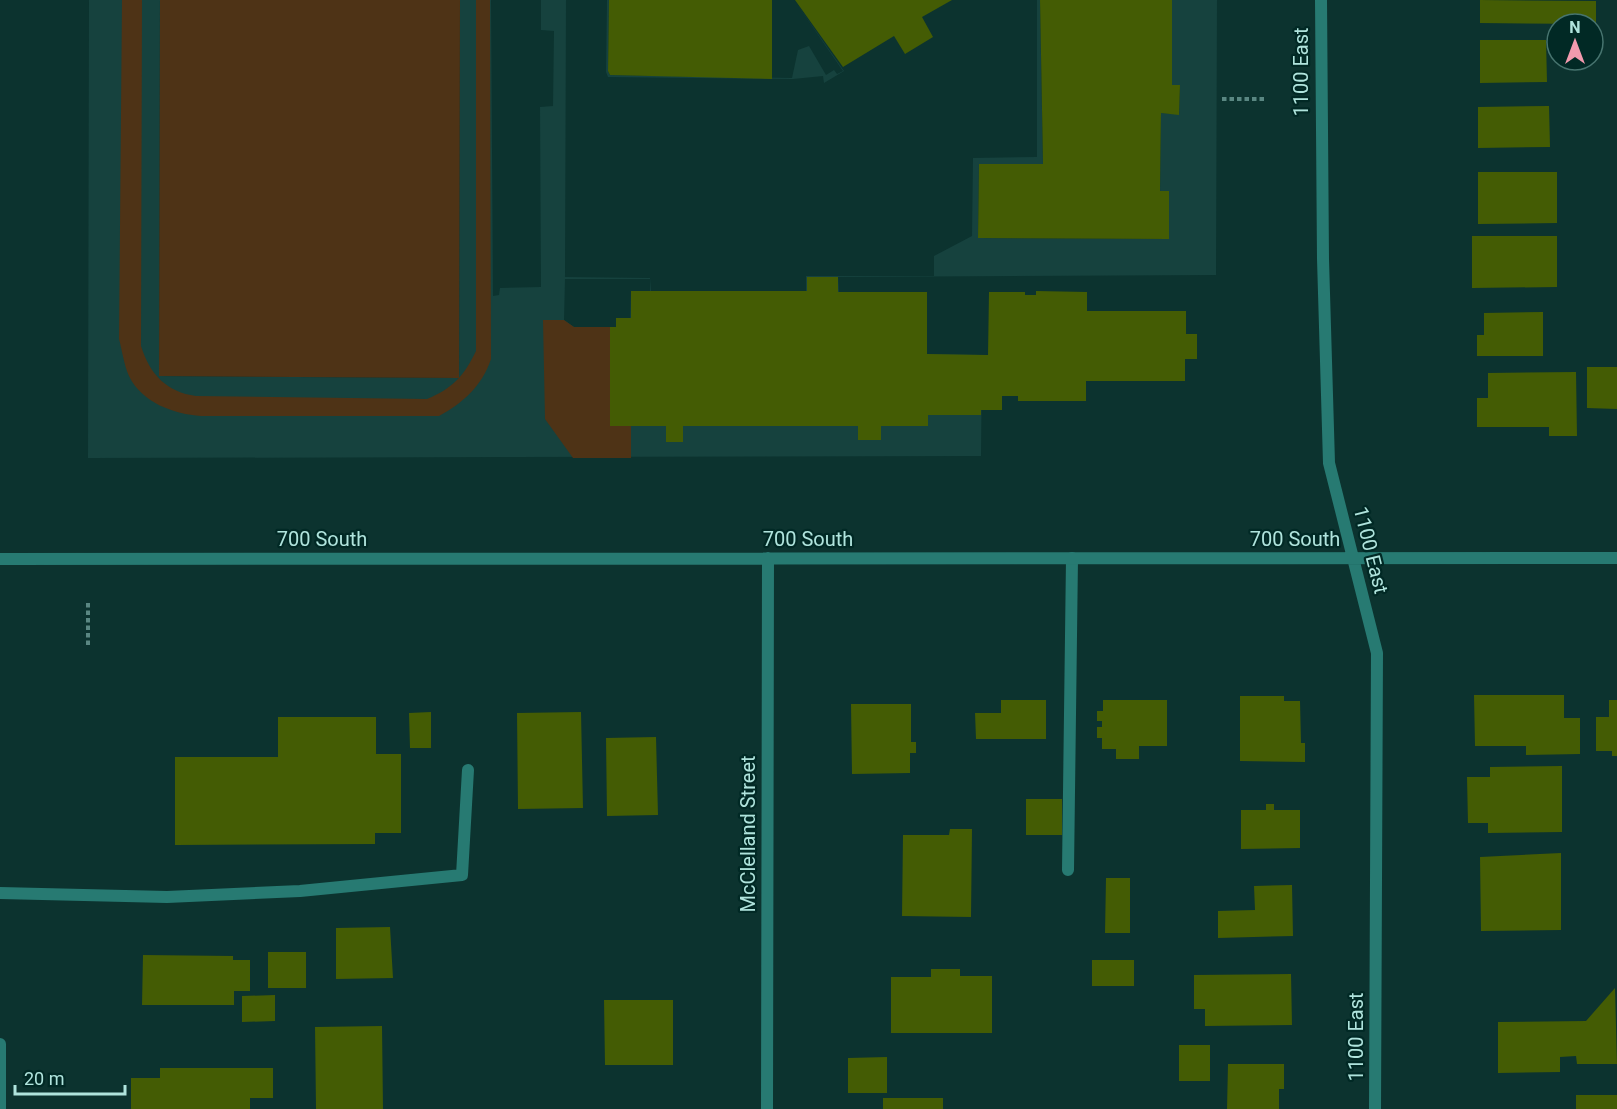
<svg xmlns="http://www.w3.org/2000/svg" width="1617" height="1109" font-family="Roboto,sans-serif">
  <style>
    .built { fill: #16423e; fill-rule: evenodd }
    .green { fill: #4e3316 }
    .building { fill: #445c04 }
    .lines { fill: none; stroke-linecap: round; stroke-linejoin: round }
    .path { stroke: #5a8782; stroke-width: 4; stroke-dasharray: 4.5 3; stroke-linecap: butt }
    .lane { stroke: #277a72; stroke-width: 12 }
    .street { stroke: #277a72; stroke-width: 12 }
    .labels { text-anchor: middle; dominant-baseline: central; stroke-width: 4.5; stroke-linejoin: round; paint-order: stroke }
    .street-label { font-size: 20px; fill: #b0e4dd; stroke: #012925 }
  </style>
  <rect width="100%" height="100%" fill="#0c332f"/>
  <path class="built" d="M 89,0 L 160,0 L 159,376 L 459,378 L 460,0 L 491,0 L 493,296 L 499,295 L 500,288 L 541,287 L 540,107 L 553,106 L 554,31 L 541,30 L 541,0 L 566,0 L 565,277 L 650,278 L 651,291 L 806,291 L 806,276 L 934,276 L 934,256 L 972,236 L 973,158 L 1037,157 L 1037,0 L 1040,0 L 1043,164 L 979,165 L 978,238 L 1169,239 L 1169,191 L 1160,191 L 1161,113 L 1179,114 L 1180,85 L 1172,85 L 1172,0 L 1217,0 L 1216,275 L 838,277 L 839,292 L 927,292 L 927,354 L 982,355 L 981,456 L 88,458 ZM 565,279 L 650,279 L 650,291 L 631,291 L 630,327 L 574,327 L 564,320 Z
    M 607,0 L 609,0 L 608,71 L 610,75 L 792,78 L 798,50 L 809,46 L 826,75 L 834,70 L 837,74 L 843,71 L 794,0 L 844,71 L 824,83 L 823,76 L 793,79 L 608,77 L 606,72 Z"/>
  <path class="green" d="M 122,0 L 142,0 L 141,346 C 150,375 167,392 196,396 L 427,399 C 453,388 464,376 476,351 L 476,0 L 490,0 L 491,359 C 482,386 463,403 439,416 L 201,416 C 174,414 142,403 129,376 C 124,365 122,350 119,339 Z
    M 160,0 L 460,0 L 459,378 L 159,376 Z
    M 543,320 L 564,320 L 574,327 L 610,327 L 610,365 L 631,365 L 631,458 L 573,458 L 545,419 Z"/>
  <path class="building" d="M 609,0 L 772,0 L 772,79 L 610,75 L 608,71 Z
    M 795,0 L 952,0 L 922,17 L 933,37 L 905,54 L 894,36 L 843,67 Z
    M 1040,0 L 1172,0 L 1172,85 L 1180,85 L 1179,115 L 1161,113 L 1160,191 L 1169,191 L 1169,239 L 978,238 L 979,164 L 1043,164 Z
    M 1480,0 L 1596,1 L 1596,38 L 1593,38 L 1593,24 L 1480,23 Z
    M 1480,40 L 1546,40 L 1547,82 L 1480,83 Z
    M 1549,106 L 1550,147 L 1478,148 L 1478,107 Z
    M 1478,172 L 1557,172 L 1557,223 L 1478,224 Z
    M 1472,236 L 1557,236 L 1557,287 L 1472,288 Z
    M 807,277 L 838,277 L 838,292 L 927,292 L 927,354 L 988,355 L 989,292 L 1025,292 L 1025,295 L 1036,295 L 1036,291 L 1087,292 L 1087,311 L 1186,311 L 1186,334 L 1197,334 L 1197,359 L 1185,359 L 1185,381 L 1086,381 L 1086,401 L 1018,401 L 1018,396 L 1002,396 L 1002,410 L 981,410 L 981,415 L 928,415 L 928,426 L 881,426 L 881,440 L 858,440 L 858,426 L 683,426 L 683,442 L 666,442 L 666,426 L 610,426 L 610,327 L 616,327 L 616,318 L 631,318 L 631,291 L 807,291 Z
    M 1543,312 L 1543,356 L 1477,356 L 1477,335 L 1484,335 L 1484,313 Z
    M 1587,367 L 1617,367 L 1617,409 L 1587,408 Z
    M 1576,372 L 1577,436 L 1549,436 L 1549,427 L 1477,427 L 1477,398 L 1488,398 L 1488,373 Z
    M 1474,695 L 1564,695 L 1564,718 L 1580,718 L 1580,754 L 1526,755 L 1526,746 L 1475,746 Z
    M 1240,696 L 1284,696 L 1284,701 L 1300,701 L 1301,743 L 1305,743 L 1305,762 L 1240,761 Z
    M 1001,700 L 1046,700 L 1046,739 L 976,739 L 975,713 L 1001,713 Z
    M 1103,700 L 1167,700 L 1167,746 L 1139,746 L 1139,759 L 1116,759 L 1116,749 L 1102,749 L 1102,738 L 1097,738 L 1097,727 L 1102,727 L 1102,721 L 1097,721 L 1097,711 L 1103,711 Z
    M 1609,700 L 1617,700 L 1617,756 L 1612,756 L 1612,751 L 1596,751 L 1596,717 L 1609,717 Z
    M 851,704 L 911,704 L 911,742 L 916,742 L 916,753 L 910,753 L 910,773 L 852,774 Z
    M 431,712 L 431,748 L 410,748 L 409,713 Z
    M 581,712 L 583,808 L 518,809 L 517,713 Z
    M 278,717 L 376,717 L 376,754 L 401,754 L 401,833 L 375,833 L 375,844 L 175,845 L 175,757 L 278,757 Z
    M 656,737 L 658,815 L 607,816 L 606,738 Z
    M 1562,766 L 1562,832 L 1488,833 L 1488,823 L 1468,823 L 1467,777 L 1490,777 L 1490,767 Z
    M 1026,799 L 1062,799 L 1062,835 L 1026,835 Z
    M 1266,804 L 1274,804 L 1274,810 L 1300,810 L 1300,848 L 1241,849 L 1241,810 L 1266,810 Z
    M 950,829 L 972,829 L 971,917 L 902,916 L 903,835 L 949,835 Z
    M 1561,853 L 1561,930 L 1481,931 L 1480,857 Z
    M 1106,878 L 1130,878 L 1130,933 L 1105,933 Z
    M 1292,885 L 1293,936 L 1218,938 L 1218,911 L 1255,910 L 1254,886 Z
    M 390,927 L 393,978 L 336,979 L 336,928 Z
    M 268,952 L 306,952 L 306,988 L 268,988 Z
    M 143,955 L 233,956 L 233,960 L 250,960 L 250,991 L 234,991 L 234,1005 L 142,1005 Z
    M 1092,960 L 1134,960 L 1134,986 L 1092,986 Z
    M 931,969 L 960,969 L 960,976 L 992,976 L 992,1033 L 891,1033 L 891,977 L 931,977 Z
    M 1291,974 L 1292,1025 L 1205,1026 L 1205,1009 L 1194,1009 L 1194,975 Z
    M 1615,988 L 1617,1064 L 1577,1064 L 1576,1056 L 1560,1057 L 1560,1072 L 1498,1073 L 1498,1022 L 1586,1021 Z
    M 275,995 L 275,1021 L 242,1022 L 242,996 Z
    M 604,1000 L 673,1000 L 673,1065 L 605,1065 Z
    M 382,1026 L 383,1109 L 316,1109 L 315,1027 Z
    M 1179,1045 L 1210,1045 L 1210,1081 L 1179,1081 Z
    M 887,1057 L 887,1093 L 848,1093 L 848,1058 Z
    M 1228,1064 L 1284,1064 L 1284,1089 L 1279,1089 L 1279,1109 L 1227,1109 Z
    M 160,1068 L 273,1068 L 273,1098 L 250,1098 L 250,1109 L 131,1109 L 131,1078 L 160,1078 Z
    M 1576,1095 L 1617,1095 L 1617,1109 L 1576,1109 Z
    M 883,1098 L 943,1098 L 943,1109 L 883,1109 Z"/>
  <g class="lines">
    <path class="path" d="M 1222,99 L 1266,99
      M 88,645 L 88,602"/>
    <path class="lane" d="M 1068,870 L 1072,558
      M 0,893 L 167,897 L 300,891 L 462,875 L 468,770"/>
    <path class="street" d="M 1321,0 L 1323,259 L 1329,463 L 1377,653 L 1375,1109
      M 0,559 L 1617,558
      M 0,1044 L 0,1109
      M 767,1109 L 768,558"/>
  </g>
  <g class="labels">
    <g class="street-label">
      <text transform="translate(1301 72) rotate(-90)">1100 East</text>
      <text x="322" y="539">700 South</text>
      <text x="808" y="539">700 South</text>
      <text x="1295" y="539">700 South</text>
      <text transform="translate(1371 550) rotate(76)">1100 East</text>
      <text transform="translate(748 834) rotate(-90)">McClelland Street</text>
      <text transform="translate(1356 1037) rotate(-90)">1100 East</text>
    </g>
  </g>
  <g transform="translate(1575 42)"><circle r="28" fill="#012925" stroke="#47746f" stroke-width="1.5"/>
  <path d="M0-4.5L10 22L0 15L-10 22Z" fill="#f29aae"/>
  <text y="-9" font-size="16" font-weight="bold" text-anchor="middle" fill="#b0e4dd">N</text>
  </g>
  <path d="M15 1085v9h110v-9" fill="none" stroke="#b0e4dd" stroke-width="3"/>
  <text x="24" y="1085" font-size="18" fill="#b0e4dd" stroke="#012925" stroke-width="4.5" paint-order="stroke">20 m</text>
</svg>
